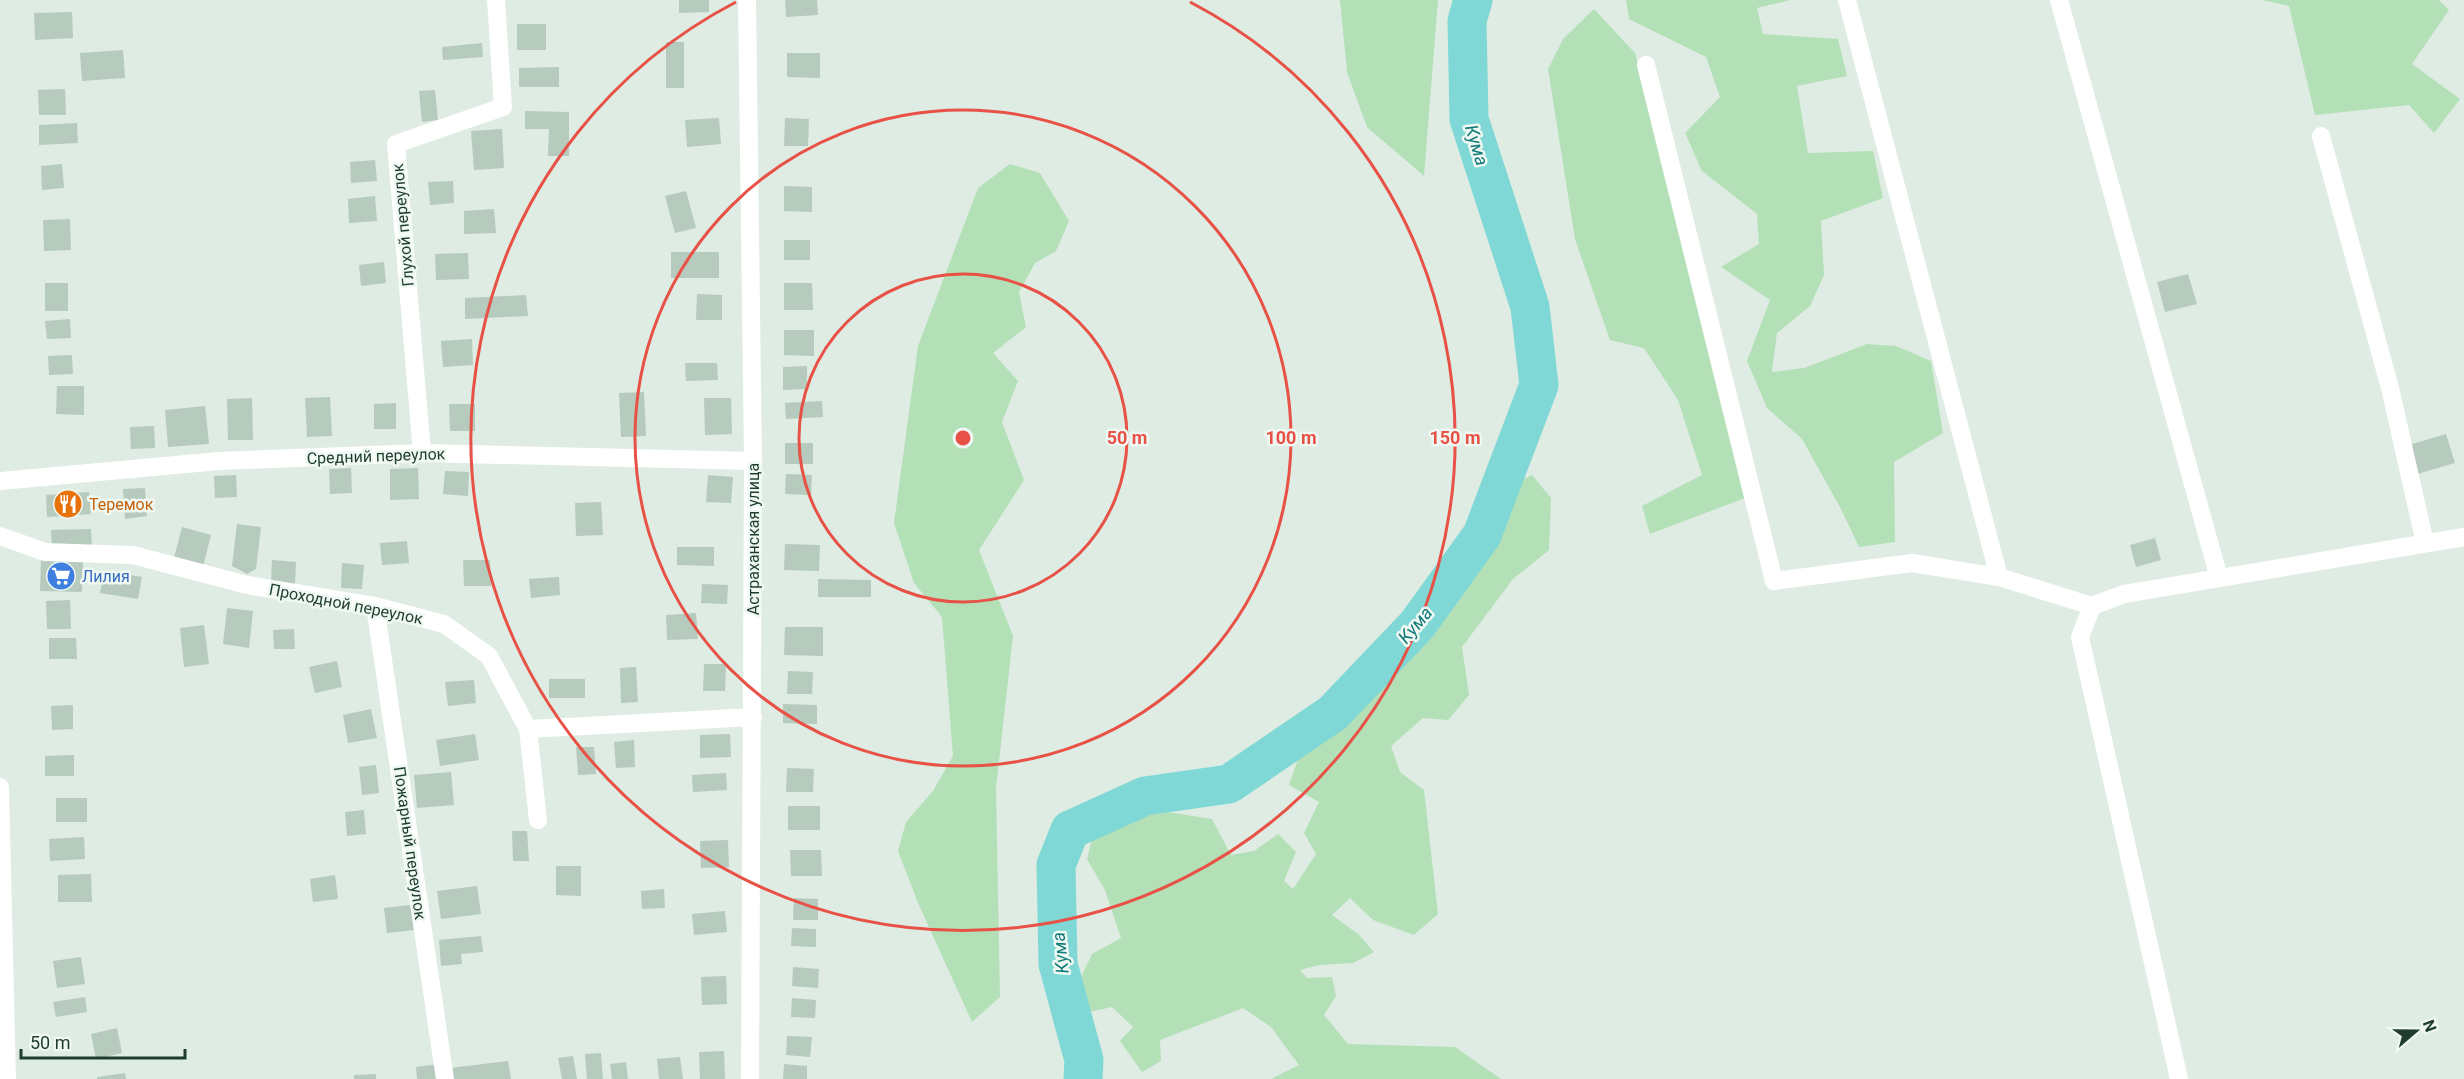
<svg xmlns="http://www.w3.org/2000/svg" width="2464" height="1079" font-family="Roboto,sans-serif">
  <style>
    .green { fill: #b4e0b7 }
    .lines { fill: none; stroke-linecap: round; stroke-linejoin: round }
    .river { stroke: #7fd8d5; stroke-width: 39 }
    .building { fill: #b6cabe }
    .minor { stroke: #fff; stroke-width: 18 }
    .ring { fill: none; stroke: #e85146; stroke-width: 3 }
    .labels { text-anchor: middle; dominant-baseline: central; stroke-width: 5; stroke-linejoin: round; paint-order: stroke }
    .street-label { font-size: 16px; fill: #1e3d2f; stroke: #eff8f2 }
    .food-label { font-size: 16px; fill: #c56008; stroke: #eff8f2; text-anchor: start }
    .shop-label { font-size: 16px; fill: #366cbe; stroke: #eff8f2; text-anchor: start }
    .water-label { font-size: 18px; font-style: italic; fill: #117a78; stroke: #eff8f2 }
    .centre { fill: #e85146; stroke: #eff8f2; stroke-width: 3 }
    .ring-label { font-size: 18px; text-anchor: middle; font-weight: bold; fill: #e85146; stroke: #eff8f2; stroke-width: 5; stroke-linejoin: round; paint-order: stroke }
  </style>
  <rect width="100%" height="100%" fill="#deece3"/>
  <path class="green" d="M 1340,0 L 1438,0 L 1424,176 L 1367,127 L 1347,72 Z
    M 1626,0 L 1790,0 L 1757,8 L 1763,34 L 1838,39 L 1847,76 L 1797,86 L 1808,153 L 1873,151 L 1883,198 L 1821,221 L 1824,275 L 1810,306 L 1777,333 L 1772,372 L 1804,368 L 1867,344 L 1896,346 L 1931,361 L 1943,433 L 1894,462 L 1895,542 L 1859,547 L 1841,509 L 1802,439 L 1767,408 L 1747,361 L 1770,300 L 1721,267 L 1759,244 L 1757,214 L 1702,171 L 1685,133 L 1720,97 L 1706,57 L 1629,19 Z
    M 2262,0 L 2439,0 L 2449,10 L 2412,64 L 2460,99 L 2434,133 L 2409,105 L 2315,115 L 2289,6 Z
    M 1594,9 L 1635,53 L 1745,498 L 1650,534 L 1642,506 L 1702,475 L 1678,400 L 1644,348 L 1610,340 L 1575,239 L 1548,69 L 1563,39 Z
    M 1010,164 L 1040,173 L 1069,221 L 1056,251 L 1035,263 L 1019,292 L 1026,327 L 993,353 L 1018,381 L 1002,422 L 1024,480 L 979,550 L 1013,636 L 996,788 L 1000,997 L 972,1022 L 918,903 L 898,851 L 906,822 L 933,791 L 953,756 L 942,617 L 914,583 L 894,523 L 918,346 L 978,188 Z
    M 1532,475 L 1551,498 L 1549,550 L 1513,579 L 1462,647 L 1469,695 L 1448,720 L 1423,718 L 1391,746 L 1400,772 L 1424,790 L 1438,914 L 1414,935 L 1373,920 L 1350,898 L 1332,915 L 1358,934 L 1374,952 L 1353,963 L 1320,965 L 1300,970 L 1307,978 L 1332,977 L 1336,996 L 1324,1015 L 1348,1044 L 1455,1047 L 1501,1079 L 1271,1079 L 1299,1065 L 1271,1027 L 1243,1008 L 1160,1040 L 1161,1061 L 1142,1072 L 1120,1041 L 1133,1027 L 1112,1007 L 1089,1012 L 1076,988 L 1092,954 L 1121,938 L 1105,890 L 1087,859 L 1092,839 L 1148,809 L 1212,819 L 1231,855 L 1254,851 L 1278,834 L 1296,852 L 1284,881 L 1293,889 L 1316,854 L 1304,833 L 1319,802 L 1289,785 L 1298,759 L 1337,725 L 1428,636 L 1488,555 L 1514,484 Z"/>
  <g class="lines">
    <path class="river" d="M 1083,1079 L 1084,1060 L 1058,964 L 1056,865 L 1070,830 L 1145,796 L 1229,784 L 1333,713 L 1417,625 L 1482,535 L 1539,385 L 1530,307 L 1469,119 L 1467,21 L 1473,0"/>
  </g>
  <path class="building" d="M 679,0 L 709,0 L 709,12 L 679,13 Z
    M 785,0 L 817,0 L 818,15 L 786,17 Z
    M 72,12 L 73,38 L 35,40 L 34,13 Z
    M 517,24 L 546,24 L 546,50 L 517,50 Z
    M 666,42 L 684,42 L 684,88 L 666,88 Z
    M 482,43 L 483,57 L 443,60 L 442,47 Z
    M 123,50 L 125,78 L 82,81 L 80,53 Z
    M 787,53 L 820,53 L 820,78 L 787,77 Z
    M 559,67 L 559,87 L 519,87 L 519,68 Z
    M 65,89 L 66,115 L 39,115 L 38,90 Z
    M 435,90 L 438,120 L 422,122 L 419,91 Z
    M 525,111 L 569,112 L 569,156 L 548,156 L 549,129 L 525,129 Z
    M 719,118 L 721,144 L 687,147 L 685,120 Z
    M 785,118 L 809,119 L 808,146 L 784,146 Z
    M 77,123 L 78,143 L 39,145 L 39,125 Z
    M 502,129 L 504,168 L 474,170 L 471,131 Z
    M 375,160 L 377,181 L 351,183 L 350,162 Z
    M 62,164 L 64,188 L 42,190 L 41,166 Z
    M 453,181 L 454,203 L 430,205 L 428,182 Z
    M 784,186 L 812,187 L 812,212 L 784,211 Z
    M 686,191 L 696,228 L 675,233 L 665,196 Z
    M 375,196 L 377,221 L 349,223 L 348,199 Z
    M 494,209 L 496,233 L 464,234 L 464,211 Z
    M 70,219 L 71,250 L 44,251 L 43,220 Z
    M 784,240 L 810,240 L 810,260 L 784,260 Z
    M 671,252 L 719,252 L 719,278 L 671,278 Z
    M 468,253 L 469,279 L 436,280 L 435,254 Z
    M 384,262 L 386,283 L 361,286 L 359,265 Z
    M 2188,274 L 2197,304 L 2165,312 L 2157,282 Z
    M 45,283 L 68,283 L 68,311 L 45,311 Z
    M 784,283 L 812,283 L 813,310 L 784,310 Z
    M 697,294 L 722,295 L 722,320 L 696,320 Z
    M 526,295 L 528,316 L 465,319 L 465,298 Z
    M 70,319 L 71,338 L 47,339 L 45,321 Z
    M 784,330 L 814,330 L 814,356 L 784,355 Z
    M 472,339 L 473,365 L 443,367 L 441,341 Z
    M 72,355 L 73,374 L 49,375 L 48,356 Z
    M 685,363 L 717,363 L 718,380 L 686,381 Z
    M 807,366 L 807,389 L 783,390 L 783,367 Z
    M 57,386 L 84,386 L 84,415 L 56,414 Z
    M 644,392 L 646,436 L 621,437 L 619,393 Z
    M 330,397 L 332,436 L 307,437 L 305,398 Z
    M 252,398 L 253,440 L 228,440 L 227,399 Z
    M 704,398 L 731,398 L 732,434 L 705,435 Z
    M 822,401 L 823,417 L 786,419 L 785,403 Z
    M 396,403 L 396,429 L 374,429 L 374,404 Z
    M 449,404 L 475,404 L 475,431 L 450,431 Z
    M 205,406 L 209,444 L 168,447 L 165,410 Z
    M 154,426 L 155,448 L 131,449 L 130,427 Z
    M 2446,434 L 2455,463 L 2417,474 L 2409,445 Z
    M 785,443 L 813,443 L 813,464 L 785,464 Z
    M 351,468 L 352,493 L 330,494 L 329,469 Z
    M 418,468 L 419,499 L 390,500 L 390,469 Z
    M 445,471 L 469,472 L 468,496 L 443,494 Z
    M 786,474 L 812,475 L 811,495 L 785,494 Z
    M 236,475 L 237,497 L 215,498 L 214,476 Z
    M 708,475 L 733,477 L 731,503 L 706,502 Z
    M 145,488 L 147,516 L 125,519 L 123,489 Z
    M 89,492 L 91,514 L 47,517 L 46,495 Z
    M 601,502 L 603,535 L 576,536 L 575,503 Z
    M 237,524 L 261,527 L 256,569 L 247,574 L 232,566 Z
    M 182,527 L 211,535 L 203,566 L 174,558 Z
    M 91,529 L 92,546 L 52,548 L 51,530 Z
    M 2155,538 L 2161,560 L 2136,567 L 2130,545 Z
    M 407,541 L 409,563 L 382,565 L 380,543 Z
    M 785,544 L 820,545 L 819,571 L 784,570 Z
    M 677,547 L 714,547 L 714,566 L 677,565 Z
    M 41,559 L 83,560 L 82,592 L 40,591 Z
    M 272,560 L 296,562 L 295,584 L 271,582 Z
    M 463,560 L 490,560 L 491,586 L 464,586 Z
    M 342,563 L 364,565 L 362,589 L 341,588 Z
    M 104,571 L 142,577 L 138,599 L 100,593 Z
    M 559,577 L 560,595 L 531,598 L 529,579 Z
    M 818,579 L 871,580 L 871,597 L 818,597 Z
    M 702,584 L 728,585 L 727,604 L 701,603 Z
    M 70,600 L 71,629 L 47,629 L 46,601 Z
    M 227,608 L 253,611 L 249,648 L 223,644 Z
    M 696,613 L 698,639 L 667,640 L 666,615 Z
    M 204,625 L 209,664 L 184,667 L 180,628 Z
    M 785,627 L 823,627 L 823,656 L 784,655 Z
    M 294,629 L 295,649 L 274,649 L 273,630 Z
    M 49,638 L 76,638 L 77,659 L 49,659 Z
    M 337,661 L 342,687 L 315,693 L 309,667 Z
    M 704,664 L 726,664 L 725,691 L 703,691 Z
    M 636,667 L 638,702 L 621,703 L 620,668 Z
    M 788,671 L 813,672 L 812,694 L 787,694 Z
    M 549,679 L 585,679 L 585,698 L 549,698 Z
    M 474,680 L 476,703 L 448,706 L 445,682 Z
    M 783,704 L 817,705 L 817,724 L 783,723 Z
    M 73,705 L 73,729 L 52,730 L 51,706 Z
    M 371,709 L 377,738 L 348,743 L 343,715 Z
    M 475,734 L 479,760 L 440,766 L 436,740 Z
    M 730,734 L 731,757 L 700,758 L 700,735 Z
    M 634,740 L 635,767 L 616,768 L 614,742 Z
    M 576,747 L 594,747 L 596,774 L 578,775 Z
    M 74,755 L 74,776 L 45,776 L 45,756 Z
    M 376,765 L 379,793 L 362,795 L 359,767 Z
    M 787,768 L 814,769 L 813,792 L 786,792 Z
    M 451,772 L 454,805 L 417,808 L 414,775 Z
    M 726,773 L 727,790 L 693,792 L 692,775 Z
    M 56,798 L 87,798 L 87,822 L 56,822 Z
    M 788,806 L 820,806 L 820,830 L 788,830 Z
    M 364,810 L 366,834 L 347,836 L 345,812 Z
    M 512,831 L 527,831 L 529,861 L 513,861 Z
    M 84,837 L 85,859 L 50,861 L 49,839 Z
    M 728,840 L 729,867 L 701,868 L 700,841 Z
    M 790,850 L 821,850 L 822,876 L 791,876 Z
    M 556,866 L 581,866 L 581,896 L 556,895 Z
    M 91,874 L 92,902 L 58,902 L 58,875 Z
    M 335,875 L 338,899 L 313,902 L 310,879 Z
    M 477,886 L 481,914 L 441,919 L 437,891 Z
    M 664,889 L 665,908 L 642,909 L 641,891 Z
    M 794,898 L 818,899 L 818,920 L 793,920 Z
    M 411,905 L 414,930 L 387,933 L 384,908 Z
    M 725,911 L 727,932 L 694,935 L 692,914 Z
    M 792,928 L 816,929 L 816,947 L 791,946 Z
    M 481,936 L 483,952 L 461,954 L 462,964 L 441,966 L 439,940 Z
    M 81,957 L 85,984 L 57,988 L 53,961 Z
    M 793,967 L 819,969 L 818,988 L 792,986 Z
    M 726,976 L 727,1004 L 702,1005 L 701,977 Z
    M 85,997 L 87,1012 L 56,1017 L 53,1002 Z
    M 792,998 L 816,1000 L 815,1018 L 791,1017 Z
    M 117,1028 L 122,1053 L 96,1059 L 91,1034 Z
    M 787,1036 L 812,1037 L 810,1057 L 786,1055 Z
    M 724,1051 L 725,1079 L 700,1079 L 699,1052 Z
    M 601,1053 L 603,1079 L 587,1079 L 585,1054 Z
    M 573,1056 L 577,1079 L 562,1079 L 558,1058 Z
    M 680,1057 L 683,1079 L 659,1079 L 657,1059 Z
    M 508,1061 L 511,1079 L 452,1079 L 450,1068 Z
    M 626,1062 L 628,1079 L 612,1079 L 610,1064 Z
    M 440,1064 L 442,1079 L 417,1079 L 416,1067 Z
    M 784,1064 L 807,1066 L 807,1079 L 783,1079 Z
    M 125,1073 L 126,1079 L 97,1079 L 97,1077 Z
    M 376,1074 L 376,1079 L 354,1079 L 354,1075 Z"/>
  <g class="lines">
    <path class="minor" d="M 747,0 L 753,461 L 750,1079
      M 1847,0 L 1999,577 L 2092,606
      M 2059,0 L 2219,578
      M 1646,65 L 1774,581 L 1912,563 L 1999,577
      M 2321,136 L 2390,388 L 2425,543
      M 422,453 L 396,144 L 503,107 L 496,0
      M 0,481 L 219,461 L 422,453 L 753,461
      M 0,536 L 45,552 L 133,555 L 247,585 L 375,606 L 444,624 L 489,656 L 528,729 L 753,717
      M 375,606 L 445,1079
      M 528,729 L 538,820
      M 0,787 L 7,1079
      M 2179,1079 L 2080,637 L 2092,606 L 2124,594 L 2464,537"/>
  </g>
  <g class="ring">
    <circle cx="963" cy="438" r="164"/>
    <circle cx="963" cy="438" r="328"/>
    <path d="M1190 2A492 492 0 1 1 736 2"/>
  </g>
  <defs>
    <g id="restaurant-disc" transform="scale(1.5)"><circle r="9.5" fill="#e8710a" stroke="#eff8f2"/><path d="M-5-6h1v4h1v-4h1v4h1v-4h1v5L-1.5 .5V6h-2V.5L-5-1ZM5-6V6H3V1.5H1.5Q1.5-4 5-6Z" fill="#fff"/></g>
    <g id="supermarket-disc" transform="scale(1.5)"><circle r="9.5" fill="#3f7fe0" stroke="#eff8f2"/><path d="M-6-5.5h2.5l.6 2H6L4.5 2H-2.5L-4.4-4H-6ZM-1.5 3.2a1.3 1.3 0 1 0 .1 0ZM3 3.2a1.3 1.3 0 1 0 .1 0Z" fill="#fff"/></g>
  </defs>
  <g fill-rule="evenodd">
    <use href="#restaurant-disc" x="68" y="504"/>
    <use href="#supermarket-disc" x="61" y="576"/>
  </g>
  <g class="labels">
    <g class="street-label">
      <text transform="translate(403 225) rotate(-95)">Глухой переулок</text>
      <text transform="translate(376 456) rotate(-2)">Средний переулок</text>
      <text transform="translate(753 539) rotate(-90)">Астраханская улица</text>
      <text transform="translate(346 604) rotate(11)">Проходной переулок</text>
      <text transform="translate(410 843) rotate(82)">Пожарный переулок</text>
    </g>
    <g class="food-label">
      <text x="89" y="504">Теремок</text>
    </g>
    <g class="shop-label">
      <text x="82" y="576">Лилия</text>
    </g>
    <g class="water-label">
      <text transform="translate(1477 145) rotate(73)">Кума</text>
      <text transform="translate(1415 625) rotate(-50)">Кума</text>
      <text transform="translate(1060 953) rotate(-96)">Кума</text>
    </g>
  </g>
  <circle cx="963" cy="438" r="9" class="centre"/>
  <g class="ring-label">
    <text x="1127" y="444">50 m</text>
    <text x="1291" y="444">100 m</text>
    <text x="1455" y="444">150 m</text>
  </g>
  <g transform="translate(2416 1031) rotate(70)" stroke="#eff8f2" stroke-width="4.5" paint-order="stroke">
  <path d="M0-4.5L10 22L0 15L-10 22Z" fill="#1e3d2f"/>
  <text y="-9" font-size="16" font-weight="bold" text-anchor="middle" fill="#1e3d2f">N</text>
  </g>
  <path d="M21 1049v9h164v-9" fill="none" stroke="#1e3d2f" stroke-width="3"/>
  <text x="30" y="1049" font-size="18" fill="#1e3d2f" stroke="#eff8f2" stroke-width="4.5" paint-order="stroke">50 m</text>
</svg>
